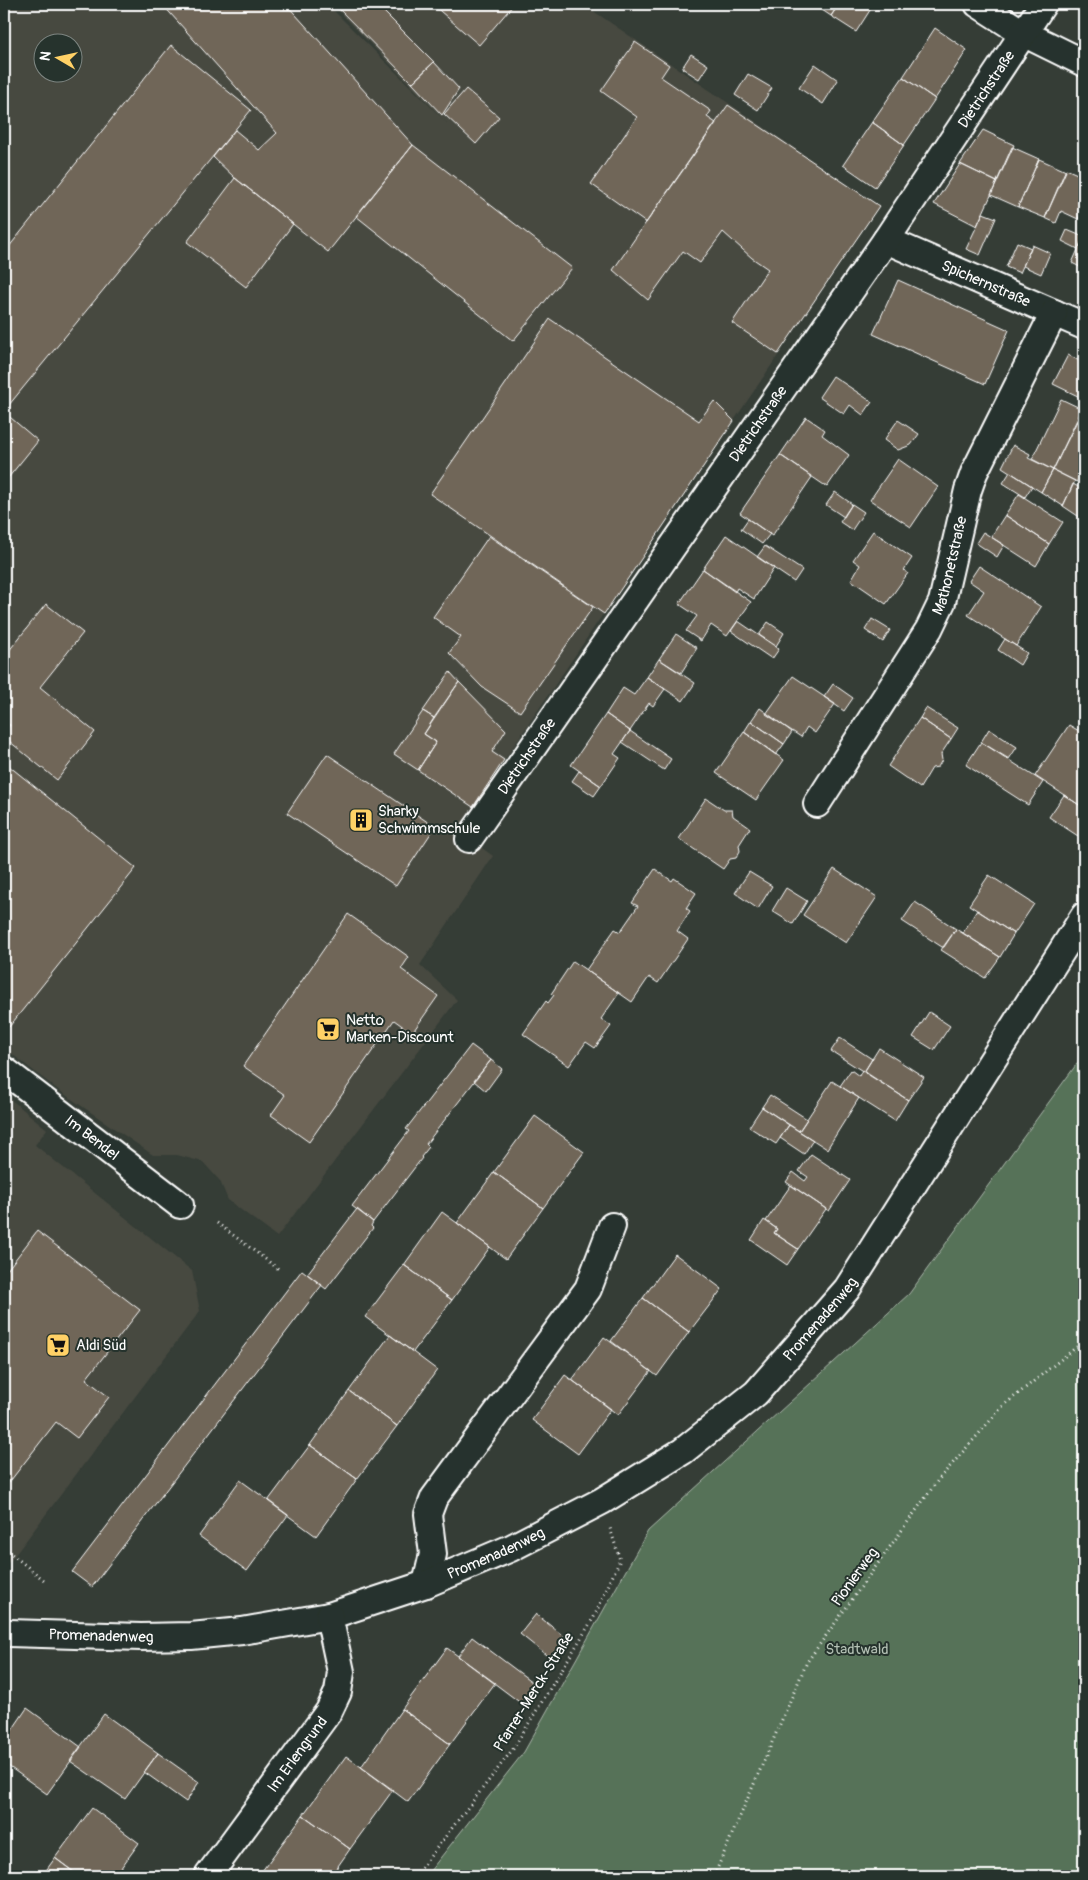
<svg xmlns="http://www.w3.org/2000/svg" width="1088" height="1880" font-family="Pangolin,sans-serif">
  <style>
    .built { fill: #474940; fill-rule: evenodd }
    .green { fill: #577258; stroke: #abb8ac }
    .building { fill: #706658; stroke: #fff }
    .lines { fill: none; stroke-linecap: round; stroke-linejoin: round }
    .minor-casing { stroke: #fff; stroke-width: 30 }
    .path { stroke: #fff; stroke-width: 3; stroke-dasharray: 1 4; stroke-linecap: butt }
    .minor { stroke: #26332d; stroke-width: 26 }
    .labels { text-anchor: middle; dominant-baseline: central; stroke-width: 4; stroke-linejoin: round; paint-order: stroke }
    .street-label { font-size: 15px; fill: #fff; stroke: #26332d }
    .poi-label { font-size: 15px; fill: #fff; stroke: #26332d; text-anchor: start }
    .park-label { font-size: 15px; fill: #b3c0b4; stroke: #26332d }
  </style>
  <rect width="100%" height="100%" fill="#353d36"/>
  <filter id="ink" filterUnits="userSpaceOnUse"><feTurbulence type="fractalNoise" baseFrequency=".02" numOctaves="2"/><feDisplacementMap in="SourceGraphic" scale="10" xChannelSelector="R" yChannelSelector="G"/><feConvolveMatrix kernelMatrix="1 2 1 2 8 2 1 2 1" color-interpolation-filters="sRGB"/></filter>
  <g filter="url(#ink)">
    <path class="built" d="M 4,4 L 327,4 L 447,123 L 332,4 L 583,4 L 879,206 L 457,830 L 493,856 L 420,965 L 457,1000 L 277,1237 L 228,1200 L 220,1181 L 203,1162 L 177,1155 L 153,1155 L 57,1089 L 4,1048 ZM 42,42 L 72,42 L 72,72 L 42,72 Z
      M 4,1094 L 47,1129 L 35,1145 L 192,1271 L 200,1311 L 9,1563 L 4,1559 Z"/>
    <path class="green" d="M 1084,1054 L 1084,1876 L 426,1876 L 524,1752 L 648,1531 L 909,1294 Z"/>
    <path class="building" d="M 162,4 L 286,4 L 413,145 L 328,252 L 235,178 L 213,157 L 235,130 L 259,150 L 277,133 Z
      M 334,4 L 376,4 L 434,62 L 412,83 Z
      M 432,4 L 514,4 L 479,45 Z
      M 813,4 L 839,4 L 831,16 Z
      M 839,4 L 874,4 L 856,32 L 831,16 Z
      M 935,28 L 967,50 L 935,99 L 903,77 Z
      M 635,42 L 669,65 L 661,77 L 711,111 L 707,117 L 716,123 L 646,223 L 591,184 L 637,117 L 601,91 Z
      M 171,45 L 251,110 L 4,411 L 4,253 Z
      M 691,54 L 708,65 L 699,79 L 682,68 Z
      M 434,62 L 459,89 L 442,115 L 412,83 Z
      M 815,64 L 838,80 L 823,104 L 799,88 Z
      M 748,74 L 772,88 L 758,110 L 735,95 Z
      M 903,77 L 935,99 L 904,145 L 872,122 Z
      M 466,89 L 499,117 L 476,144 L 444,114 Z
      M 728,105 L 879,206 L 778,354 L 732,323 L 768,269 L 752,258 L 723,232 L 700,263 L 683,251 L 648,300 L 613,270 Z
      M 872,122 L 904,145 L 875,187 L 843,165 Z
      M 983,130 L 1014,145 L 997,182 L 960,164 Z
      M 413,145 L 572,268 L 513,341 L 356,216 Z
      M 1012,147 L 1039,159 L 1018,207 L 991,195 Z
      M 1039,159 L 1066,171 L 1045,218 L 1018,207 Z
      M 960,164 L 997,182 L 977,226 L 934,204 Z
      M 1066,169 L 1084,177 L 1084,212 L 1082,211 L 1078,219 L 1061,211 L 1056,223 L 1045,218 Z
      M 235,178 L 293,224 L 246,287 L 187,242 Z
      M 983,213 L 996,218 L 980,255 L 966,249 Z
      M 1067,230 L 1084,237 L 1078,249 L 1062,241 Z
      M 1084,236 L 1084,269 L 1072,263 Z
      M 1017,242 L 1031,248 L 1020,273 L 1006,267 Z
      M 1032,245 L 1050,253 L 1041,274 L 1023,266 Z
      M 898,280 L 1009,330 L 985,384 L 873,334 Z
      M 550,319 L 699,421 L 714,401 L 734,421 L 604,614 L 430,494 Z
      M 1068,355 L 1084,363 L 1084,399 L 1053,384 Z
      M 833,376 L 872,402 L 863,415 L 850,405 L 844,414 L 819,397 Z
      M 1061,399 L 1082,409 L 1053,470 L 1032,459 Z
      M 4,412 L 38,441 L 4,483 Z
      M 806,417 L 825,430 L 822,435 L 849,455 L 827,487 L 780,455 Z
      M 898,420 L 919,434 L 911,445 L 898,450 L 884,440 Z
      M 1077,421 L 1084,424 L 1084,467 L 1077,482 L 1053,470 Z
      M 1013,445 L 1030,454 L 1028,458 L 1053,470 L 1041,492 L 1002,467 Z
      M 780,455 L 812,477 L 772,536 L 740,513 Z
      M 898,459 L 938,487 L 911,527 L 870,500 Z
      M 1053,470 L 1075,481 L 1063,506 L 1041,492 Z
      M 1010,472 L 1032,486 L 1025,497 L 1003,483 Z
      M 1073,484 L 1084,490 L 1084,520 L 1063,506 Z
      M 835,492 L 852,504 L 844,517 L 826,505 Z
      M 1019,494 L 1063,522 L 1049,544 L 1005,515 Z
      M 852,504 L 864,512 L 852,530 L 840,522 Z
      M 1005,515 L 1049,544 L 1036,566 L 991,537 Z
      M 748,519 L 770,534 L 762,544 L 741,529 Z
      M 873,531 L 912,558 L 904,570 L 908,573 L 886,604 L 851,580 L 860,565 L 853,560 Z
      M 983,532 L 1004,545 L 997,557 L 976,543 Z
      M 726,535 L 774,568 L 754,599 L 737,588 L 735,592 L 703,569 Z
      M 489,536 L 593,607 L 520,712 L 482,687 L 449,653 L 461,637 L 433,617 Z
      M 765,546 L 802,570 L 794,582 L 757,557 Z
      M 979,566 L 1041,607 L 1016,646 L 968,615 L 984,591 L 969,581 Z
      M 703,569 L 751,602 L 727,636 L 711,625 L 701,641 L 686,631 L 697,616 L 679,604 Z
      M 46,604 L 83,633 L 40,687 L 95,732 L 57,780 L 4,737 L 4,733 L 10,725 L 4,721 L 4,657 Z
      M 872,619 L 890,630 L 883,642 L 865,630 Z
      M 738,621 L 779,649 L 772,659 L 731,631 Z
      M 768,622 L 784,633 L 776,646 L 759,635 Z
      M 676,634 L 697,648 L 681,673 L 659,659 Z
      M 1005,639 L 1027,653 L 1020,665 L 998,650 Z
      M 659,659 L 695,683 L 683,701 L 647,677 Z
      M 450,672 L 459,682 L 434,718 L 423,711 Z
      M 793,676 L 835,704 L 815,733 L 807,727 L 801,737 L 766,714 Z
      M 647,677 L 665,689 L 653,706 L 649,703 L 630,731 L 606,714 L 623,688 L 634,695 Z
      M 459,682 L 506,730 L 492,752 L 504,760 L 473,807 L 418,770 L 436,742 L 424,734 Z
      M 833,684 L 853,698 L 844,711 L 824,697 Z
      M 760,708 L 792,732 L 784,744 L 751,721 Z
      M 926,708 L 958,728 L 951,739 L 920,718 Z
      M 423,711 L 434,718 L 424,734 L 436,742 L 418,770 L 394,754 Z
      M 606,714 L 630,731 L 614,754 L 620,758 L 601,786 L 571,765 Z
      M 920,718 L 951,739 L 941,754 L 942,760 L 938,767 L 932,768 L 920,788 L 888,766 Z
      M 751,721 L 784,744 L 776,755 L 744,732 Z
      M 1069,725 L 1084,734 L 1084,808 L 1035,776 Z
      M 989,729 L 1017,747 L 1009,759 L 981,742 Z
      M 630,731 L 671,759 L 664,770 L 622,742 Z
      M 744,732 L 784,760 L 756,800 L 716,773 Z
      M 981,742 L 1043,782 L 1028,805 L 966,765 Z
      M 327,754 L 435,827 L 396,886 L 287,813 Z
      M 4,762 L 136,868 L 9,1027 L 4,1022 Z
      M 579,771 L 601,786 L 594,796 L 572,781 Z
      M 1064,795 L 1084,808 L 1084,826 L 1078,836 L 1049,817 Z
      M 706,798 L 724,810 L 732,810 L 733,816 L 750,828 L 739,845 L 740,851 L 736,858 L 730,859 L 723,869 L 679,839 Z
      M 655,869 L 672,881 L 674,878 L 696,893 L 686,908 L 690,911 L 677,931 L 688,939 L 658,983 L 649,977 L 632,1002 L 586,970 L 615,929 L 620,932 L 638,906 L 632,903 Z
      M 834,869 L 877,897 L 846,943 L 803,915 Z
      M 749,872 L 772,886 L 758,909 L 735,893 Z
      M 989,875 L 1034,904 L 1014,934 L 969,905 Z
      M 786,888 L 807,901 L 793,924 L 772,911 Z
      M 915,902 L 956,929 L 944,947 L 942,947 L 902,921 Z
      M 977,910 L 1014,934 L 1000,957 L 963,933 Z
      M 348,914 L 409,957 L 401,969 L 438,996 L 412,1033 L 394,1020 L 309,1142 L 271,1115 L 285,1095 L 243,1066 Z
      M 956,929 L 1000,957 L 985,978 L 941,950 Z
      M 573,961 L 619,993 L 601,1019 L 611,1026 L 595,1048 L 586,1042 L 569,1066 L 523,1034 L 546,1001 L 548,1003 L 554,995 L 551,994 Z
      M 929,1012 L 950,1026 L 934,1050 L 913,1037 Z
      M 840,1038 L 872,1059 L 864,1072 L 831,1051 Z
      M 471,1045 L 491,1060 L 426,1144 L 429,1147 L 421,1157 L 422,1158 L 373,1222 L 352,1206 L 409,1131 L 406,1129 Z
      M 879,1048 L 924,1077 L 908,1100 L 864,1072 Z
      M 491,1060 L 502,1069 L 486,1091 L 474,1081 Z
      M 851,1070 L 859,1076 L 862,1070 L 908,1100 L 895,1121 L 840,1086 Z
      M 832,1081 L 859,1098 L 827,1149 L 799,1131 Z
      M 770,1095 L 807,1119 L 799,1131 L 762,1107 Z
      M 762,1107 L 789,1125 L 776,1144 L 749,1127 Z
      M 535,1116 L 584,1152 L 543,1208 L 494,1172 Z
      M 789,1125 L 813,1140 L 804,1154 L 780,1138 Z
      M 811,1154 L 850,1180 L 829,1211 L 786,1182 L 793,1172 L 805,1181 L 808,1177 L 799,1171 Z
      M 494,1172 L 543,1208 L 506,1259 L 457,1223 Z
      M 791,1185 L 826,1209 L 798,1249 L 774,1233 L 777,1229 L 766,1221 Z
      M 357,1209 L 373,1222 L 371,1226 L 373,1228 L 326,1289 L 307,1274 Z
      M 442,1212 L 490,1247 L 452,1300 L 404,1265 Z
      M 764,1220 L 777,1229 L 774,1233 L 798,1249 L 787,1265 L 751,1240 Z
      M 37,1231 L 140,1310 L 86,1379 L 109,1397 L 77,1438 L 56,1422 L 4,1489 L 4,1274 Z
      M 675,1254 L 722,1289 L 689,1332 L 643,1298 Z
      M 404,1265 L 452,1300 L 413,1352 L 365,1317 Z
      M 302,1270 L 322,1285 L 92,1587 L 72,1572 Z
      M 643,1298 L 689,1332 L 657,1376 L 611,1341 Z
      M 390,1335 L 437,1370 L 397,1426 L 349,1391 Z
      M 604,1337 L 651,1371 L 618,1415 L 572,1380 Z
      M 565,1375 L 611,1409 L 578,1454 L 532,1420 Z
      M 349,1391 L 397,1426 L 357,1479 L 310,1445 Z
      M 310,1445 L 357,1479 L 316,1536 L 268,1501 Z
      M 240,1480 L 288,1515 L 247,1571 L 199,1536 Z
      M 536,1614 L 567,1639 L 551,1659 L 520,1634 Z
      M 472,1637 L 536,1685 L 522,1704 L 458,1656 Z
      M 447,1648 L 495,1683 L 450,1744 L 402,1709 Z
      M 27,1708 L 81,1747 L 47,1794 L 4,1763 L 4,1742 Z
      M 402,1709 L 450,1744 L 408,1802 L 361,1767 Z
      M 104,1714 L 158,1753 L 125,1799 L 70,1761 Z
      M 158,1753 L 199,1782 L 186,1802 L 144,1772 Z
      M 346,1756 L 393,1790 L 350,1849 L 303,1815 Z
      M 92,1808 L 139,1843 L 115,1876 L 79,1876 L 55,1858 Z
      M 303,1815 L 350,1849 L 331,1876 L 268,1876 L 262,1871 Z
      M 55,1858 L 79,1876 L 42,1876 Z"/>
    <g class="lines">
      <g class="minor-casing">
        <g id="minor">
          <path d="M 978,4 L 1023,33 L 1084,63"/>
          <path id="s1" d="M 886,240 L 1084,326"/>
          <path id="s2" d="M 817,804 L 929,629 L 942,602 L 968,490 L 974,473 L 1054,313"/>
          <path id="s3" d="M 469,839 L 886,240 L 1043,4"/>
          <path id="s4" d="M 4,1070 L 180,1205"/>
          <path d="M 426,1584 L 433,1554 L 428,1514 L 434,1498 L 588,1289 L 612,1226"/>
          <path id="s5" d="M 9,1633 L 141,1637 L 191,1636 L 242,1631 L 329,1616 L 426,1584 L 511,1548 L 602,1501 L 683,1451 L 756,1393 L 847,1289 L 1084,916"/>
          <path id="s6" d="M 208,1876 L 329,1711 L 338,1692 L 341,1672 L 329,1616"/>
        </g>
      </g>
      <path class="path" d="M 217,1223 L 280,1270
        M 4,1548 L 44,1580
        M 415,1876 L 513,1749 L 594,1617 L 620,1560 L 610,1528
        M 714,1876 L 807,1662 L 938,1480 L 1004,1405 L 1084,1341"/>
      <use href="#minor" class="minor"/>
    </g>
  </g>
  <defs>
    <g id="building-square" transform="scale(1.25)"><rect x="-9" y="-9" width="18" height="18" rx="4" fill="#ffd166" stroke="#26332d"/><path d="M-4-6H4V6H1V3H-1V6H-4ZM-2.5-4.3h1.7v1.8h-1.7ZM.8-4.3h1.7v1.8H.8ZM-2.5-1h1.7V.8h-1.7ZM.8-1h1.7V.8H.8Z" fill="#111"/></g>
    <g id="supermarket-square" transform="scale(1.25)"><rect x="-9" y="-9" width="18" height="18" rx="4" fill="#ffd166" stroke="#26332d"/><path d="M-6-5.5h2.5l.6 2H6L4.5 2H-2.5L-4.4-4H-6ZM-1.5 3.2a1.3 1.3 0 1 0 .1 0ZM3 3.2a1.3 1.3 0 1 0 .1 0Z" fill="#111"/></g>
  </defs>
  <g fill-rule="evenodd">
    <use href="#building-square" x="361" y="820"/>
    <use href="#supermarket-square" x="328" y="1029"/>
    <use href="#supermarket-square" x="58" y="1345"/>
  </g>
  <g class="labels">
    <g class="street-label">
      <text stroke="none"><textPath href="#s3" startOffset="911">Dietrichstraße</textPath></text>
      <text stroke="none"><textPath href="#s1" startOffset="109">Spichernstraße</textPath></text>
      <text stroke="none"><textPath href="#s3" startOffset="506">Dietrichstraße</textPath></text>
      <text stroke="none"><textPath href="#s2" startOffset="275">Mathonetstraße</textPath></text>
      <text stroke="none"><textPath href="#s3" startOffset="101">Dietrichstraße</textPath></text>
      <text stroke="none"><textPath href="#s4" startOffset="111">Im Bendel</textPath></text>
      <text stroke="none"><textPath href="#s5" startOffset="905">Promenadenweg</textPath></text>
      <text stroke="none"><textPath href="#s5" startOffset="500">Promenadenweg</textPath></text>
      <text transform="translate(855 1577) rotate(-54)">Pionierweg</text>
      <text stroke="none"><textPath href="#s5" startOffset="92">Promenadenweg</textPath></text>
      <text transform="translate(534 1692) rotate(-58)">Pfarrer-Merck-Straße</text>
      <text stroke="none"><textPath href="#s6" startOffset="151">Im Erlengrund</textPath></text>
    </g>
    <g class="poi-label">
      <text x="378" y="811">Sharky<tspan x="378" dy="17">Schwimmschule</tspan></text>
      <text x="346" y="1020">Netto<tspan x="346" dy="17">Marken-Discount</tspan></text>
      <text x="76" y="1345">Aldi Süd</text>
    </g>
    <g class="park-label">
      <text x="857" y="1649">Stadtwald</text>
    </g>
  </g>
  <rect width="1088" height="1880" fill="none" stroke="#26332d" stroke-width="20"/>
  <rect x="10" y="10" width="1068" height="1860" fill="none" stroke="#fff" stroke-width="2" filter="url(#ink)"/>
  <g transform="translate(58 58) rotate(279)"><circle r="24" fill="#26332d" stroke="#7d8581"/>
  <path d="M0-4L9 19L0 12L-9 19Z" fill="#ffd166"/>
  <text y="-8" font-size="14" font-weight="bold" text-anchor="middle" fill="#ffffff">N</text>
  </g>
</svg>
